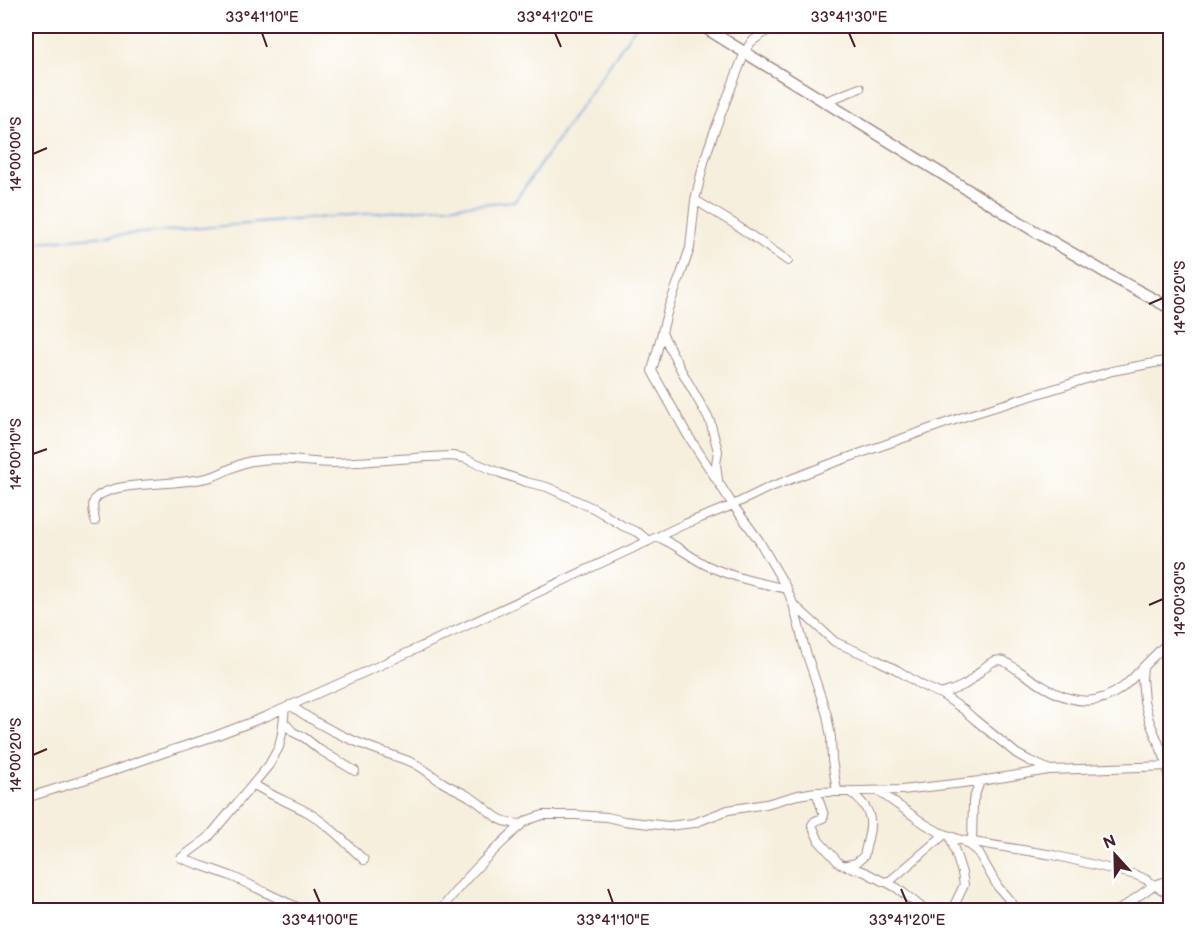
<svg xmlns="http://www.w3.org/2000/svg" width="1196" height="936" font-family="'Balsamiq Sans',sans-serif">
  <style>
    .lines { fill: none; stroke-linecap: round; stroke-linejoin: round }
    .stream { stroke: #6ea2db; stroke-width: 1.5 }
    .street-casing { stroke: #a08784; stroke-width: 10 }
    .secondary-casing { stroke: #a08784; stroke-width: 13 }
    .street { stroke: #fff; stroke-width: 8 }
    .secondary { stroke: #fff; stroke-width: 10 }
    .ticks { fill: none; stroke: #4a1f2b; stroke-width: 2 }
    .neatline { fill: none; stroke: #4a1f2b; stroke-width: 2 }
    .ticks-label { font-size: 15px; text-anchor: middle; fill: #4a1f2b }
  </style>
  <rect width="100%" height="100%" fill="#fff"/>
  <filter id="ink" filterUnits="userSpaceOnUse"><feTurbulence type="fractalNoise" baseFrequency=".0167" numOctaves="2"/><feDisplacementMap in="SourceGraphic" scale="12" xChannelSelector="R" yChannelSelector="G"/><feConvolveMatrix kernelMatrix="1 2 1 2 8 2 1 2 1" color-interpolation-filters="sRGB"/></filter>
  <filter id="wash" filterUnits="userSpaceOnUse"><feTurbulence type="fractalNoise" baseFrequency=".008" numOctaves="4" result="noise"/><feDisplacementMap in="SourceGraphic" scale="24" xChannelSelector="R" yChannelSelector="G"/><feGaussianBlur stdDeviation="1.35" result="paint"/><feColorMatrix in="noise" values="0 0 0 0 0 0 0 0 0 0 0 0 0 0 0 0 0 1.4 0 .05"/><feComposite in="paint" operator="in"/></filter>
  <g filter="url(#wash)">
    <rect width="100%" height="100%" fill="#f6efdd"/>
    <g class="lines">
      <path class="stream" d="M 26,243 L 515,201 L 636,26"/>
    </g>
  </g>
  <g filter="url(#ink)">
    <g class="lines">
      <g class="street-casing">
        <path id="street" d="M 774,26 L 751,42 L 745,52 L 714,132 L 705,158 L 695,200 L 690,248 L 681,274 L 668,309 L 652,371 L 687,434 L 733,505 L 758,539 L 787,589 L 793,604 L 805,649 L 827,715 L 831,738 L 832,760 L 837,791
          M 824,102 L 860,88
          M 695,200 L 733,223 L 788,261
          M 662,333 L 680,368 L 710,421 L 718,451 L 716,464 L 718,480
          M 95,521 C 94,512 90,502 98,496 C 117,483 156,485 178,482 C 190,481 203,480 214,476 C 227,471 239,463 252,461 C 279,456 307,463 334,463 C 373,462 413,457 452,456 L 464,458 L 500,473 L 526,482 L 547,487 L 595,509 L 623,526 L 639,533 L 645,538 L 647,542
          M 657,537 C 675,543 688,556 706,565 C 731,577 760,583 787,589
          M 793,604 L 835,642 L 875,659 L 897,670 L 921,685 L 941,694 L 964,710 L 974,719 L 1017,754 L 1030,761 L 1048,769
          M 1170,640 L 1143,667 L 1142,678 L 1144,701 L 1149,720 L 1168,766 L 1170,792
          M 941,694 C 949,691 957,689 964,685 C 978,678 988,656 1004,661 C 1041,684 1080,721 1123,687 C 1130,681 1137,674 1143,667
          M 290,705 C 327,732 364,746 406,760 C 420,764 430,775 442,782 C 451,788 461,791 470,797 C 492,810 493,823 522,824
          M 285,708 L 282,733 L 279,747 L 269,765 L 208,838 L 181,858 C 198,865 216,870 233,877 C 258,888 281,901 305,910
          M 284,722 L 293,732 L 305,738 L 320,750 L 355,771
          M 253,784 C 271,796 291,803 309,813 C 330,826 346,843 364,860
          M 878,791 L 925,824 L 939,832 L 961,840 L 1053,855 L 1136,875 L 1145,879 L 1170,895
          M 816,792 L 824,815 L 823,818 L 815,821 L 812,825 L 819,841 L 840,864 L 865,872 L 884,882 L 891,880 L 945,834
          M 26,798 L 106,773 L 163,753 L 215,736 L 267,716 L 414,650 L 685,524 L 733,505 L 768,488 L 830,464 L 966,416 L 1112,371 L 1170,360
          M 950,836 L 962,873 L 964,885 L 952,910
          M 965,842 L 978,852 L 998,887 L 1018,910
          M 972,842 L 973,801 L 980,781
          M 847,865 L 856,863 L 864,856 C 871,824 878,813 849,791
          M 886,882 L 897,888 L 925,910
          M 441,910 C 464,878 493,851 522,824 L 528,820 L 543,815 L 575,815 L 607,817 L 624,821 L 668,826 L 694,823 L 728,810 L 766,804 L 798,795 L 816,792 L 902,790 L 980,781 L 1049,770 L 1170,766
          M 1119,910 L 1154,885 L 1170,880"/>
      </g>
      <g class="secondary-casing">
        <path id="secondary" d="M 702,26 L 1036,232 L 1113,277 L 1170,308"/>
      </g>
      <use href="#street" class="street"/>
      <use href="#secondary" class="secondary"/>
    </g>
  </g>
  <path class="ticks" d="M 262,33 L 267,47M 555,33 L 561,47M 849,33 L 855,47M 33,154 L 47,148M 1149,304 L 1163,298M 33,454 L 47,449M 1149,605 L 1163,599M 33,755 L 47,749M 314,889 L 320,903M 608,889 L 613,903M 901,889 L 907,903"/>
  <rect width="1196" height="936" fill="none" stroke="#fff" stroke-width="66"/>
  <g transform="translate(1115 855) rotate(338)" stroke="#ffffff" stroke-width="4.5" paint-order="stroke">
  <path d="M0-4.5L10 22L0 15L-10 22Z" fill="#4a1f2b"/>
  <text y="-9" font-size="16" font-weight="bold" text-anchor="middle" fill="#4a1f2b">N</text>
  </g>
  <rect x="33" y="33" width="1130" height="870" class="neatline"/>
  <g class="ticks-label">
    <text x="262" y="22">33°41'10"E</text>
    <text x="555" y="22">33°41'20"E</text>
    <text x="849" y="22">33°41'30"E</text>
    <text transform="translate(16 154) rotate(-90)" y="5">14°00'00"S</text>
    <text transform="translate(1180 298) rotate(-90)" y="5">14°00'20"S</text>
    <text transform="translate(16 454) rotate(-90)" y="5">14°00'10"S</text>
    <text transform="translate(1180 599) rotate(-90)" y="5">14°00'30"S</text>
    <text transform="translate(16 755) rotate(-90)" y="5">14°00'20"S</text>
    <text x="320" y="925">33°41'00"E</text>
    <text x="613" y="925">33°41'10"E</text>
    <text x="907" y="925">33°41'20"E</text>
  </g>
</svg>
